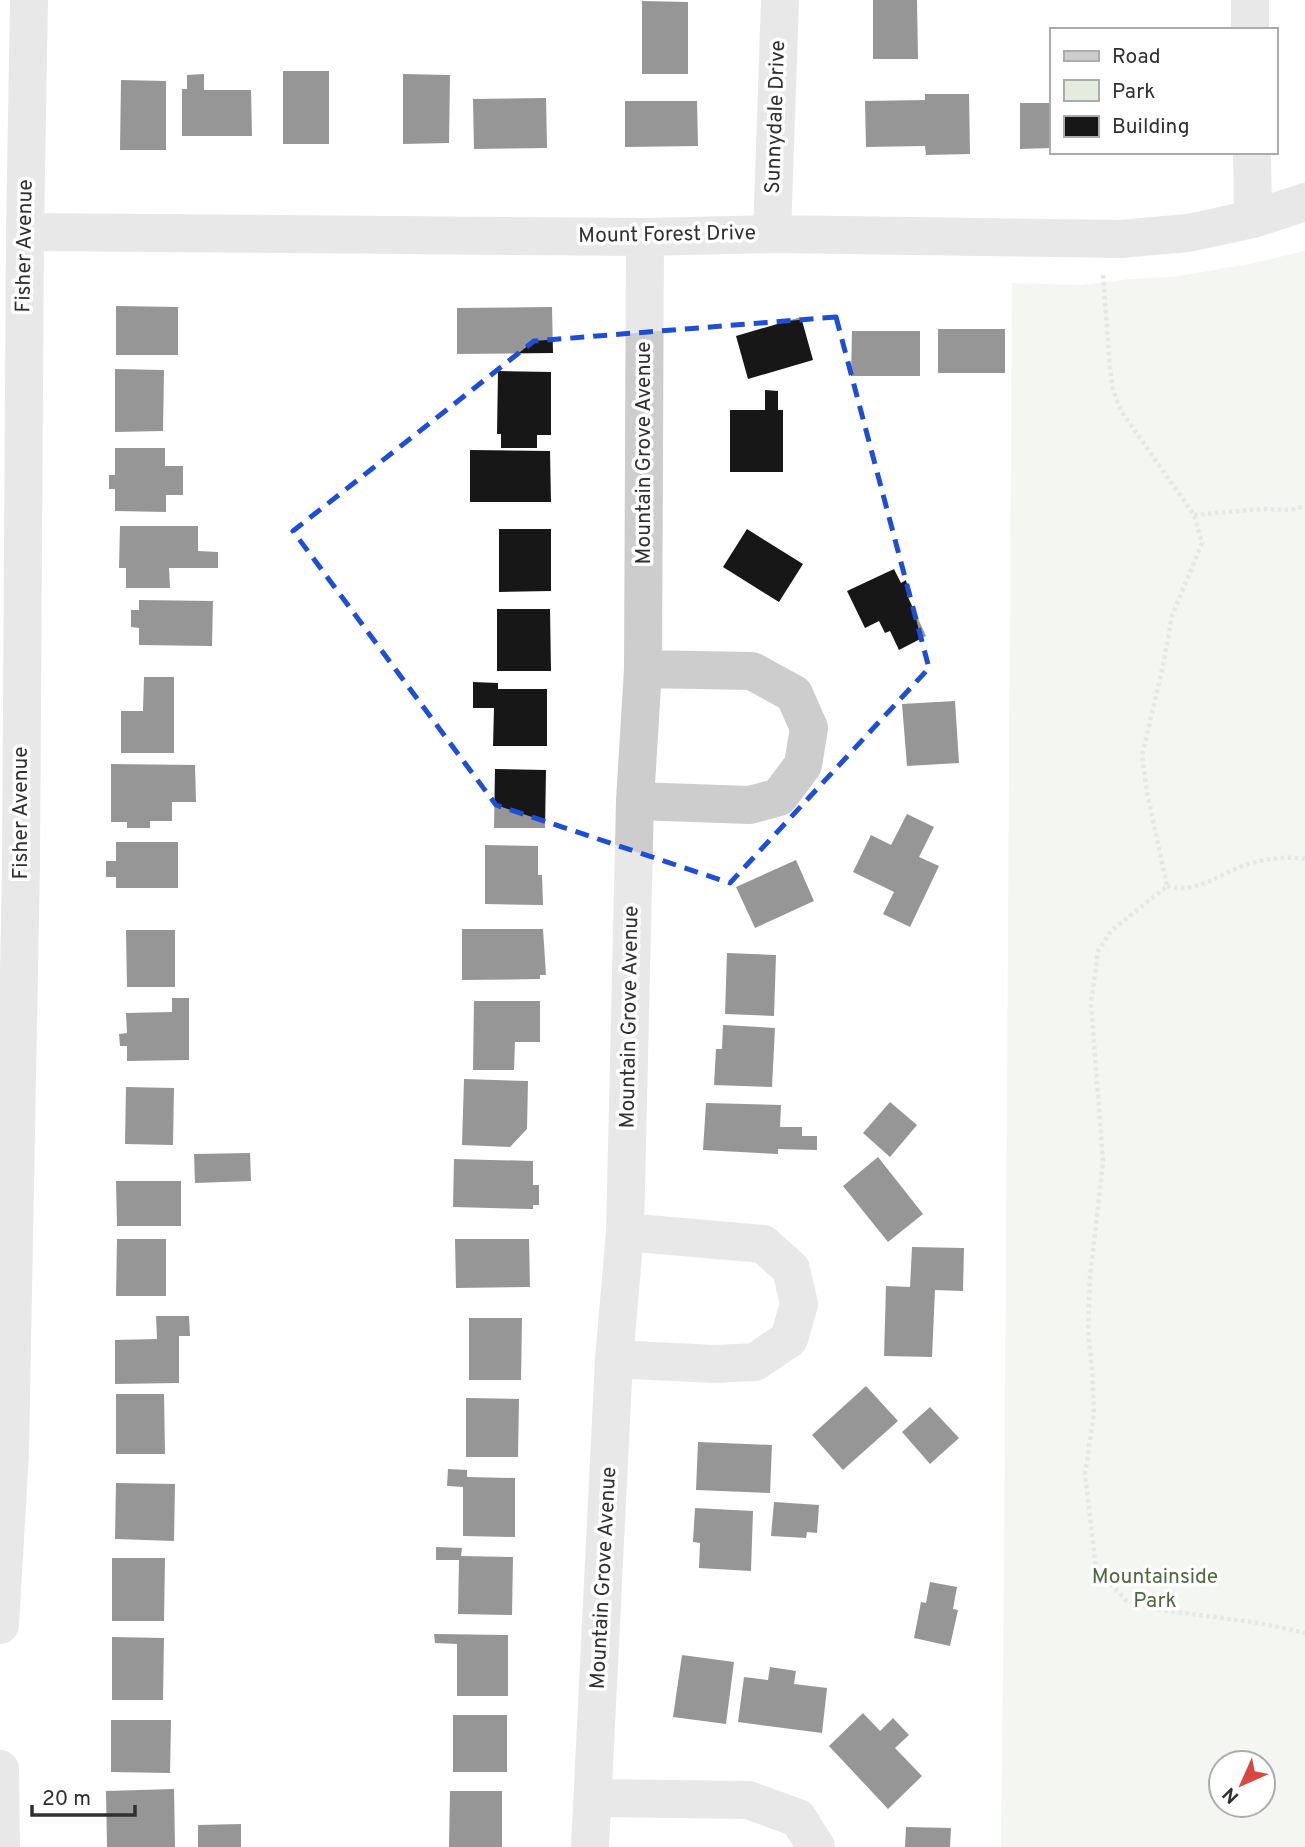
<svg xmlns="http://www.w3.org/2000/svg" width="1305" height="1847" font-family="Overpass,sans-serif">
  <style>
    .green { fill: #e4ebdf; fill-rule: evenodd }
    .building { fill: #171717 }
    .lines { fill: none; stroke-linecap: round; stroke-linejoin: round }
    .path { stroke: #cacaca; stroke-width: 4.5; stroke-dasharray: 3.5 3.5; stroke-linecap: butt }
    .minor { stroke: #cdcdcd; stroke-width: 38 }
    .tertiary { stroke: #cdcdcd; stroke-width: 38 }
    .marked { fill: none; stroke: #1d4ed8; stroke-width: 5; stroke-dasharray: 14 9; stroke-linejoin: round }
    .labels { text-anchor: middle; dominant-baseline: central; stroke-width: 7; stroke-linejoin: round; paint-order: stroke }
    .street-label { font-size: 21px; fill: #303030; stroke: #fff }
    .park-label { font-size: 21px; fill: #4e6840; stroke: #fff }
  </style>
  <rect width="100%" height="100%" fill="#fff"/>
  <path class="green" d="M 1305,251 L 1305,1847 L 1001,1847 L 1004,1577 L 1012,283 L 1079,285 L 1131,279 L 1173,277 L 1249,264 ZM 1221,1763 L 1263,1763 L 1263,1805 L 1221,1805 Z"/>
  <path class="building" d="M 873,0 L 917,0 L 918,59 L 873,59 Z
    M 642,1 L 688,2 L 688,74 L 642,74 Z
    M 283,71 L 329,71 L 329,144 L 283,144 Z
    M 204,74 L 204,90 L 251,90 L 252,136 L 182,136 L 182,89 L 187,89 L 187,75 Z
    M 403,74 L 450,75 L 449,143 L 403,144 Z
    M 121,80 L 166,81 L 166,150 L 120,150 Z
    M 925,94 L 969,94 L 970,154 L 926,155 L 925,146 L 866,147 L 865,101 L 925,100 Z
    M 546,98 L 547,148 L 474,149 L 473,99 Z
    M 625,101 L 697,101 L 698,146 L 625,147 Z
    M 1020,103 L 1051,103 L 1051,148 L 1020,149 Z
    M 116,306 L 178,307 L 178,355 L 116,355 Z
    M 552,307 L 553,353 L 457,354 L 457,308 Z
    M 801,317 L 813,360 L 748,379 L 736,336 Z
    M 938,329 L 1005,329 L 1005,373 L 938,373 Z
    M 852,331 L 920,331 L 920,376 L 851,376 Z
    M 115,369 L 164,370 L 163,431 L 115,432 Z
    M 498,371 L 551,372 L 551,435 L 537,435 L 537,448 L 501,448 L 501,434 L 497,434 Z
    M 765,390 L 778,391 L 778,410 L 783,410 L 783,472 L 730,472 L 730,410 L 765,410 Z
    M 115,448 L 165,448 L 165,466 L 183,466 L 183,495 L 166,495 L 166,512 L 115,511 L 115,489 L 109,489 L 109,475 L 115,475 Z
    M 470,450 L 550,451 L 551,502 L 470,502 Z
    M 120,526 L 198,526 L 198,551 L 218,552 L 218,568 L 169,568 L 170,588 L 126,588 L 126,568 L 119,568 Z
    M 499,529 L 551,529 L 551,591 L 499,592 Z
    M 747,529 L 803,564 L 779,602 L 723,567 Z
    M 894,569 L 901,583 L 906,580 L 912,593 L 907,595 L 926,636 L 899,650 L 890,631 L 885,633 L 879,621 L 865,628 L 847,591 Z
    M 139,600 L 213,601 L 212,646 L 139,645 L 139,628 L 131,627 L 131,610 L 139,610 Z
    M 497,609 L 550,609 L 551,671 L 497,671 Z
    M 144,677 L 174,677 L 174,753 L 121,753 L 121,711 L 143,711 Z
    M 473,682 L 498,683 L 498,689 L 547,689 L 547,746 L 493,746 L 494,708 L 473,708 Z
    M 955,701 L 959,763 L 907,766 L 902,704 Z
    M 111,764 L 195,765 L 196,802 L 172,802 L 172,821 L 150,821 L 150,828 L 127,828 L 127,822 L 111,822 Z
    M 495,769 L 546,770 L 545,828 L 494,828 Z
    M 907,814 L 934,827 L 919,857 L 939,866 L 910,927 L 883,914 L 894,892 L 853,872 L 871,835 L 891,845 Z
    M 116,842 L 178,842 L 178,888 L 116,888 L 116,877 L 106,877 L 106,861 L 116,861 Z
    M 485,845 L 538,846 L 538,875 L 542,875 L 543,905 L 485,904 Z
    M 796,860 L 814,901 L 755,928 L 736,887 Z
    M 462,929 L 543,929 L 546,975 L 540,975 L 540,979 L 462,980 Z
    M 126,930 L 175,930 L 175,987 L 127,987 Z
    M 727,953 L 776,955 L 774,1016 L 725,1014 Z
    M 172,998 L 189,998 L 189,1060 L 127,1061 L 127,1046 L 120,1046 L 119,1034 L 127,1033 L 126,1013 L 172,1012 Z
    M 474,1001 L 540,1001 L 540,1042 L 515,1042 L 514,1070 L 473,1070 Z
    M 723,1025 L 775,1028 L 772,1087 L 714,1085 L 716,1049 L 722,1049 Z
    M 464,1079 L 528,1081 L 527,1129 L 510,1147 L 462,1145 Z
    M 126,1087 L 174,1088 L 173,1145 L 125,1144 Z
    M 890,1102 L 917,1125 L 890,1157 L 863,1133 Z
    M 706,1103 L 781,1105 L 780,1127 L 802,1127 L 802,1136 L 817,1136 L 817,1150 L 778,1149 L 778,1154 L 703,1150 Z
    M 250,1153 L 251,1181 L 195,1183 L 194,1154 Z
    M 878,1157 L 923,1214 L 888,1242 L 843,1186 Z
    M 454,1159 L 533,1161 L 533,1185 L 539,1185 L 539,1205 L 533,1205 L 533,1209 L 453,1207 Z
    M 116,1181 L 181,1181 L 181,1226 L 117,1226 Z
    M 117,1239 L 166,1239 L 166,1296 L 116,1296 Z
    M 455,1239 L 529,1239 L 530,1287 L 456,1288 Z
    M 912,1247 L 964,1248 L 963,1291 L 935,1290 L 932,1357 L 884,1356 L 886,1286 L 910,1287 Z
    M 156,1316 L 189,1316 L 190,1336 L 179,1336 L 179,1383 L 115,1384 L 115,1340 L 157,1339 Z
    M 469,1318 L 522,1318 L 521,1380 L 469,1380 Z
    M 866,1386 L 898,1421 L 843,1470 L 812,1435 Z
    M 116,1394 L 164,1394 L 165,1454 L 116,1454 Z
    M 466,1398 L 519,1399 L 518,1457 L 466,1457 Z
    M 930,1407 L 959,1438 L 930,1464 L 902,1432 Z
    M 698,1442 L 772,1445 L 770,1493 L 696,1490 Z
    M 448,1469 L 467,1470 L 467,1477 L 515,1478 L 515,1537 L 463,1536 L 463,1487 L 447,1486 Z
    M 116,1483 L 175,1484 L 174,1541 L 115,1539 Z
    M 774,1502 L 819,1505 L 817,1533 L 807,1532 L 806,1538 L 771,1536 Z
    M 695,1508 L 753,1511 L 751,1571 L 699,1568 L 700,1543 L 693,1542 Z
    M 436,1547 L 462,1548 L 461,1556 L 513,1557 L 512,1615 L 458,1614 L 459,1560 L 436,1560 Z
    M 112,1558 L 165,1558 L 164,1621 L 112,1621 Z
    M 930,1582 L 957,1587 L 953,1609 L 958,1610 L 950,1646 L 914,1638 L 921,1602 L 926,1603 Z
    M 434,1634 L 508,1635 L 508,1696 L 457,1696 L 457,1644 L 435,1643 Z
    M 112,1637 L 164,1638 L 163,1700 L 112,1700 Z
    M 682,1655 L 734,1662 L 726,1724 L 673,1717 Z
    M 770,1667 L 796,1671 L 794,1684 L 827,1688 L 822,1733 L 738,1722 L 744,1677 L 768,1680 Z
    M 863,1713 L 880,1731 L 893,1718 L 909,1735 L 895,1748 L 922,1776 L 888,1809 L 829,1746 Z
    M 453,1715 L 507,1715 L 507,1772 L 453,1772 Z
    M 111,1720 L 171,1720 L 170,1773 L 111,1772 Z
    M 174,1789 L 175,1847 L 107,1847 L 106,1791 Z
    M 450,1791 L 502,1791 L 502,1847 L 449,1847 Z
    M 241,1824 L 241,1847 L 198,1847 L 198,1825 Z
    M 906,1827 L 951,1828 L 950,1847 L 905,1847 Z"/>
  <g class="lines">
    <path class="path" d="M 1103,275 L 1110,368 L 1113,390 L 1121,411 L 1194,515 L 1202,543 L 1172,616 L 1163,666 L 1142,756 L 1147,792 L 1167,886 L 1111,931 L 1098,951 L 1091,1003 L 1103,1162 L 1090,1277 L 1088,1330 L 1092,1369 L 1094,1413 L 1085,1474 L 1096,1569 L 1127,1601 L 1162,1610 L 1259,1623 L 1305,1633
      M 1194,515 L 1261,509 L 1291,510 L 1305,506
      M 1167,886 C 1197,894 1217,875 1245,865 C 1264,859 1285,856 1305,859"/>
    <path class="minor" d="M 1250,0 L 1250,30
      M 1252,152 L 1253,219
      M 25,232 L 645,237 L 772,234 L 1120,239 L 1188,233 L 1253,219 L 1305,202
      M 772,234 L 780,0
      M 635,801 L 750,805 L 779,797 L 803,765 L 809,728 L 794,694 L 752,671 L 643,669
      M 614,1359 L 715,1364 L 755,1362 L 789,1339 L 799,1304 L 791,1269 L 763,1244 L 625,1232
      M 594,1798 L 748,1800 L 798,1818 L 816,1847
      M 590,1847 L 614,1359 L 625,1232 L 635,801 L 643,669 L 645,237"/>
    <path class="tertiary" d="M 0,1625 L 10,1453 L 21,865 L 25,232 L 29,0
      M 0,1769 L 1,1847"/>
  </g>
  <path d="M0 0H1305V1847H0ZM 836,317 L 929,668 L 730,883 L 496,805 L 293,531 L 534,341 Z" fill="#fff" fill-opacity=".55" fill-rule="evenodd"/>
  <path class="marked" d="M 836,317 L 929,668 L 730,883 L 496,805 L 293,531 L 534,341 Z"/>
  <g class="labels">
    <g class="street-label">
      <text transform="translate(776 117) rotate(-88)">Sunnydale Drive</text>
      <text transform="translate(667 235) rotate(-1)">Mount Forest Drive</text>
      <text transform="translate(25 246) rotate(-89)">Fisher Avenue</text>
      <text transform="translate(644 453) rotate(-90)">Mountain Grove Avenue</text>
      <text transform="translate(21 813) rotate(-90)">Fisher Avenue</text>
      <text transform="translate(630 1017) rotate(-89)">Mountain Grove Avenue</text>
      <text transform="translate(604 1578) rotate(-87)">Mountain Grove Avenue</text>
    </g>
    <g class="park-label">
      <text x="1155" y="1577">Mountainside<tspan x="1155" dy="24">Park</tspan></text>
    </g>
  </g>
  <rect x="1050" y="28" width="228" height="126" fill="#ffffff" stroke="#acacac" stroke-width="2"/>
  <rect x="1064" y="51" width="35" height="10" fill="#cdcdcd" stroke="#acacac" stroke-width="2"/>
  <text x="1112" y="63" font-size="21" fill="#303030">Road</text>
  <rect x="1064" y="80" width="35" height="21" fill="#e4ebdf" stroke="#acacac" stroke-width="2"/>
  <text x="1112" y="98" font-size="21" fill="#303030">Park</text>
  <rect x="1064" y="116" width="35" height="21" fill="#171717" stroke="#acacac" stroke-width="2"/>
  <text x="1112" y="133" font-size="21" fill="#303030">Building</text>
  <g transform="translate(1242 1784) rotate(225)"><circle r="33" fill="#ffffff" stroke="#acacac" stroke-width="2"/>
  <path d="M0-5L12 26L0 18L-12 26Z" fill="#d84840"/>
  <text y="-10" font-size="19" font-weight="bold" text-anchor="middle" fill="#303030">N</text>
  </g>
  <path d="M32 1805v10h103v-10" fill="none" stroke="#303030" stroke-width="3.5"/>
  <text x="42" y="1805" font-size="21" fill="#303030" stroke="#ffffff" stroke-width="5" paint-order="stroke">20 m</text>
</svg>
